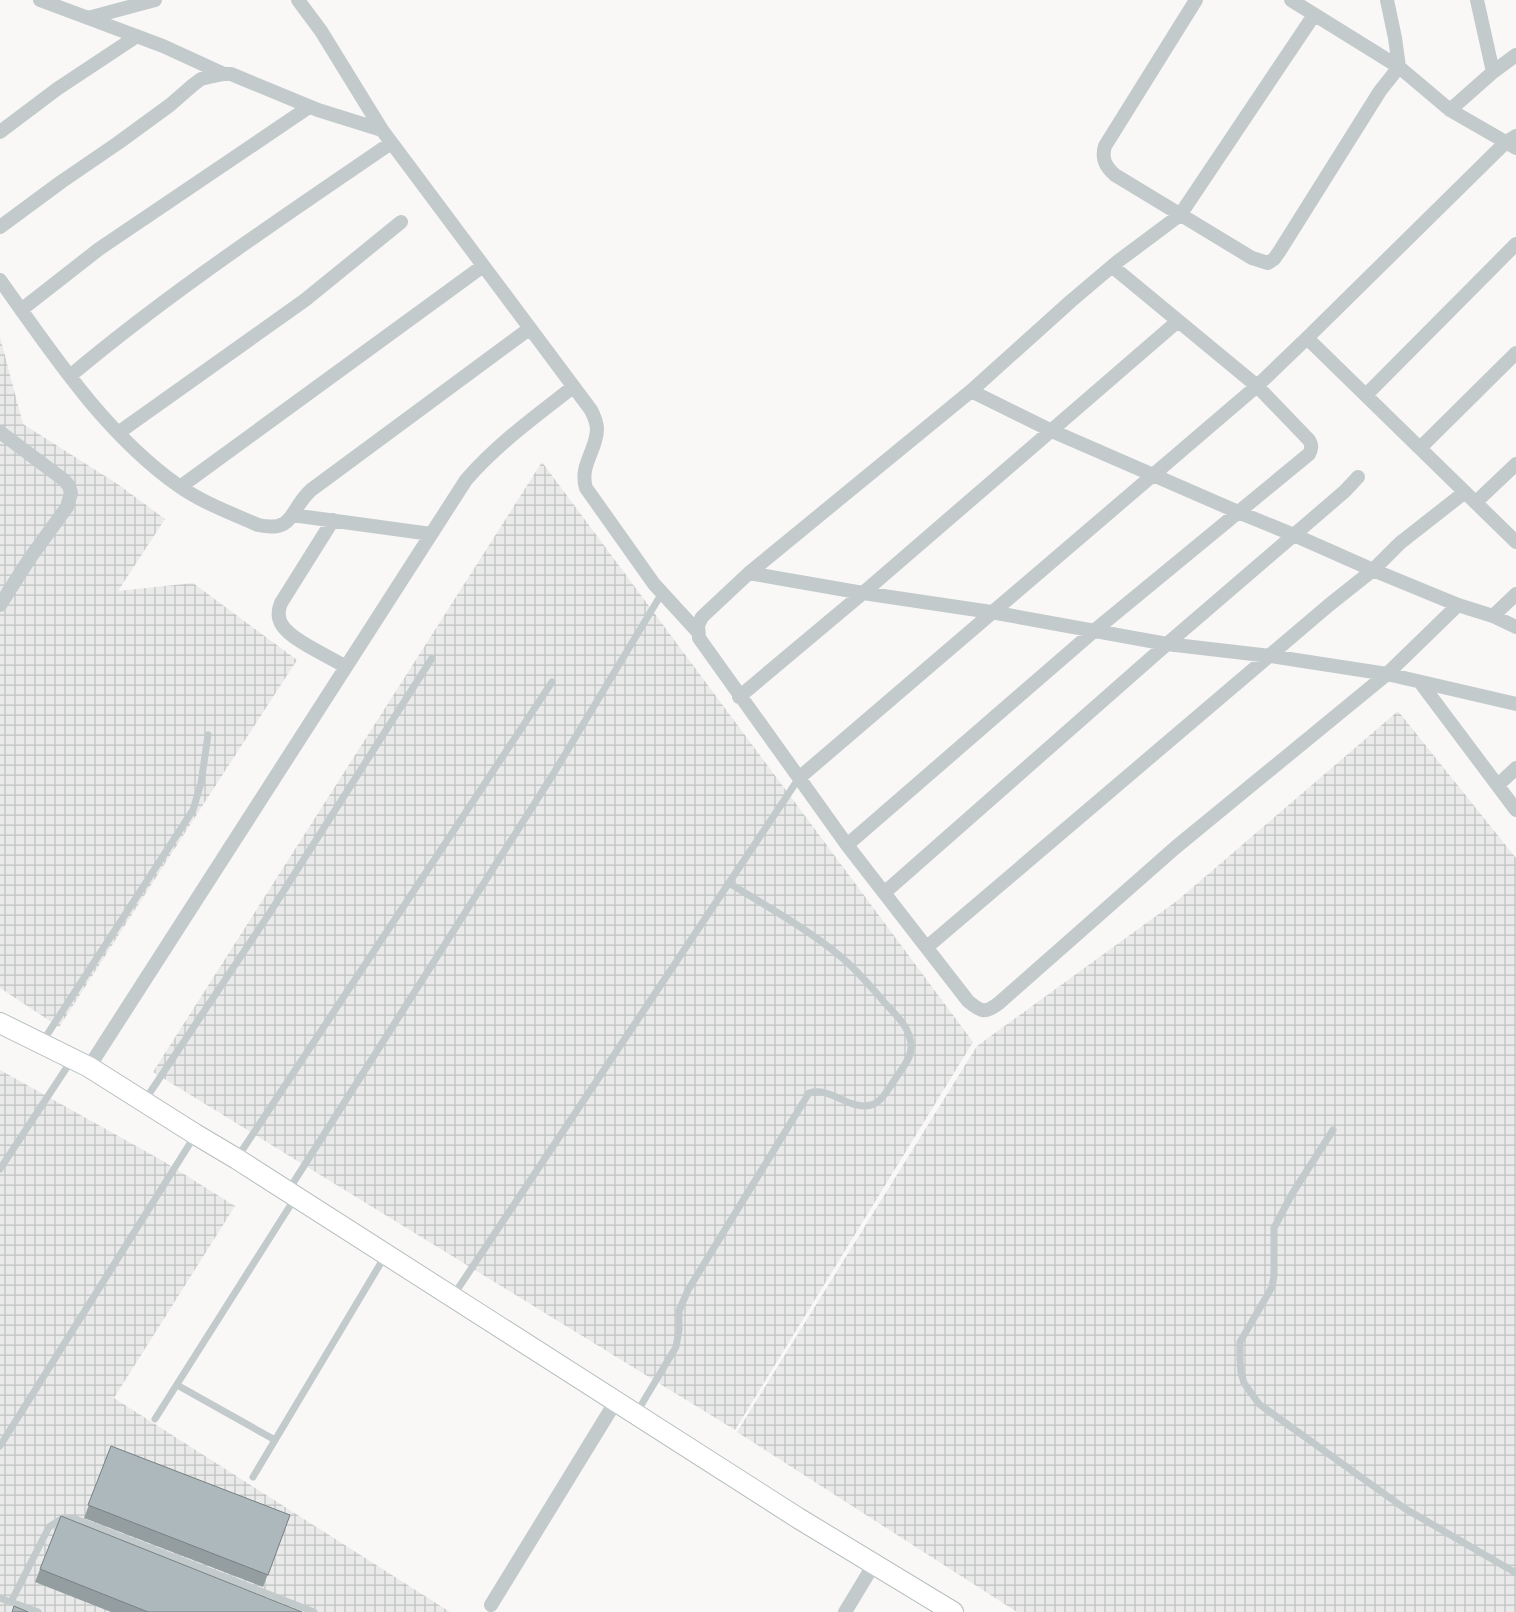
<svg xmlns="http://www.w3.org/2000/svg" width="1516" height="1612" font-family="'Titillium Web',sans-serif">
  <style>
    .industrial { fill: url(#industrial-grid) }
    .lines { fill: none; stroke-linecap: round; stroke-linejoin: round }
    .secondary-casing { stroke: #b5bec1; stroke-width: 22 }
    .service { stroke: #c3cacc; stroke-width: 7 }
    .minor { stroke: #c3cacc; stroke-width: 14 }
    .secondary { stroke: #fff; stroke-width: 20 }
    .wall { fill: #949ea1 }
    .building { fill: #acb8bb; stroke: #788183 }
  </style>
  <defs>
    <pattern id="industrial-grid" width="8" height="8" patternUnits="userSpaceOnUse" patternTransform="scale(1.25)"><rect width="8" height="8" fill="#e9eae9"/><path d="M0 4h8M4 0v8" fill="none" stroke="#c0c3c2"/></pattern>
  </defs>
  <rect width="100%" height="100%" fill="#f9f8f6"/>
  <path class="industrial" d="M 0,337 L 23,424 L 119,485 L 165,519 L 118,591 L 193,583 L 297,660 L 59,1027 L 0,988 Z
    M 542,462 L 973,1042 L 735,1430 L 153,1072 Z
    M 1398,711 L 1516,858 L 1516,1612 L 1017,1612 L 737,1432 L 977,1046 L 1178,900 Z
    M 0,1070 L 163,1161 L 235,1206 L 114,1398 L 450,1612 L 0,1612 Z"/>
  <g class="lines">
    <g class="secondary-casing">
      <path id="secondary" d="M 0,1023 L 89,1067 L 195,1134 L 237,1159 L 798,1518 L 953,1612"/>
    </g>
    <path class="service" d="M 43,1041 L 193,810 L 201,783 L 208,735
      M 145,1100 L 269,914 L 432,658
      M 1333,1130 L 1292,1194 L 1274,1228 L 1274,1276 L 1272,1287 L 1240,1342 L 1240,1360 L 1241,1373 L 1244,1383 L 1259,1404 L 1404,1508 L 1516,1573
      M 237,1158 L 552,682
      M 0,1169 L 71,1061
      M 288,1191 L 552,776 L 662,593
      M 453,1296 L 799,778
      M 177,1385 L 275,1440
      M 637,1412 L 676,1347 L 679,1330 L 679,1311 L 688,1290 L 809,1093 C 831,1086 849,1111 871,1105 C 883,1102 891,1084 898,1075 C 903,1067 911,1058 911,1048 C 912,1029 896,1015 885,1003 C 871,987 857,970 840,956 C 806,928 766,906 729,883
      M 155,1419 L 295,1198
      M 0,1446 L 194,1137
      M 253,1477 L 385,1256
      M 0,1598 L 38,1612
      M 11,1602 L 49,1527 L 63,1518 L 73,1518 L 314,1612"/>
    <path class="minor" d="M 40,0 L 163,46 L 224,74
      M 298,0 L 321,31 L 382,130 L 591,410 C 594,416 597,422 597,429 C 597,450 579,465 586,488 L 654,584 L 697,631
      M 1196,0 L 1105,146 C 1101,159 1106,167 1115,175 L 1252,258 L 1268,263 L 1274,259 L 1279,252 L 1380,91 L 1399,67 L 1395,38 L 1387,0
      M 1291,0 L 1399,67 L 1450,110 L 1516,148
      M 1477,0 L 1493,72
      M 1314,15 L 1180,215 L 1117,262 L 1071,301 L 971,391 L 749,573 L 702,617 L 698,625 L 699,638 L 847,845 L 968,1001 C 981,1012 985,1014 999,1003 L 1176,847 L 1387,674 L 1458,605
      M 88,18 L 155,0
      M 1450,110 L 1493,72 L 1516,55
      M 0,132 L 57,89 L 137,36
      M 0,227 L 61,182 L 118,143 L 170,105 L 193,85 L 201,79 L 209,77 L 224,74 L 231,74 L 318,110 L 382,130
      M 0,280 C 52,353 105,434 179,486 C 203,503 231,513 258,525 C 295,533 289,510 311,490 L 529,329
      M 21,310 L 99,249 L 309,107
      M 1307,338 L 1516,542
      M 70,376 C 171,291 282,218 391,143
      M 971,391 L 1052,431 L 1238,512 L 1294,535 L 1373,570 L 1458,605 L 1493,616 L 1516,627
      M 1366,395 L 1516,244
      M 0,432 L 64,480 L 69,486 L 71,493 L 67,507 L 30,558 L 0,605
      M 118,433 L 305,300 L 401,222
      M 1420,448 L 1516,353
      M 180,487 L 483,266
      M 1476,502 L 1516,464
      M 292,515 L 431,534
      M 333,520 L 281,603 C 278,610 277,617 282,625 C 291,640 330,657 346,667
      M 749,573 L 863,593 L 991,612 L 1167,644 L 1270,656 L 1387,674 L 1516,704
      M 1493,616 L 1516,594
      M 1420,682 L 1516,810
      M 739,697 L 863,593 L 1178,321
      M 799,778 L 1257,386 L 1307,338 L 1506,142 L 1516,136
      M 1498,785 L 1516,768
      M 847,845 L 1094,631 L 1309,454 C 1312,448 1312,445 1309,440 L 1257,386 L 1113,267
      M 884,893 L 1167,644 L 1345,491 L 1358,477
      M 927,947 L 1329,605 L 1373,570 L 1400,543 L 1465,492
      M 89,1067 L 466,480 C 497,444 536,416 573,387
      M 491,1605 L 616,1401
      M 845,1612 L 874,1564"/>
    <use href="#secondary" class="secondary"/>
  </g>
  <path class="wall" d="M 111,1446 L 290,1515 L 263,1587 L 84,1518 Z
    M 40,1569 L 302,1612 L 111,1612 L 35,1582 Z"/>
  <path class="building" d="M 111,1446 L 290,1515 L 268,1575 L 88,1505 Z
    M 61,1516 L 302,1612 L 148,1612 L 40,1569 Z
    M 14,1606 L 28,1612 L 12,1612 Z"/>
</svg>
